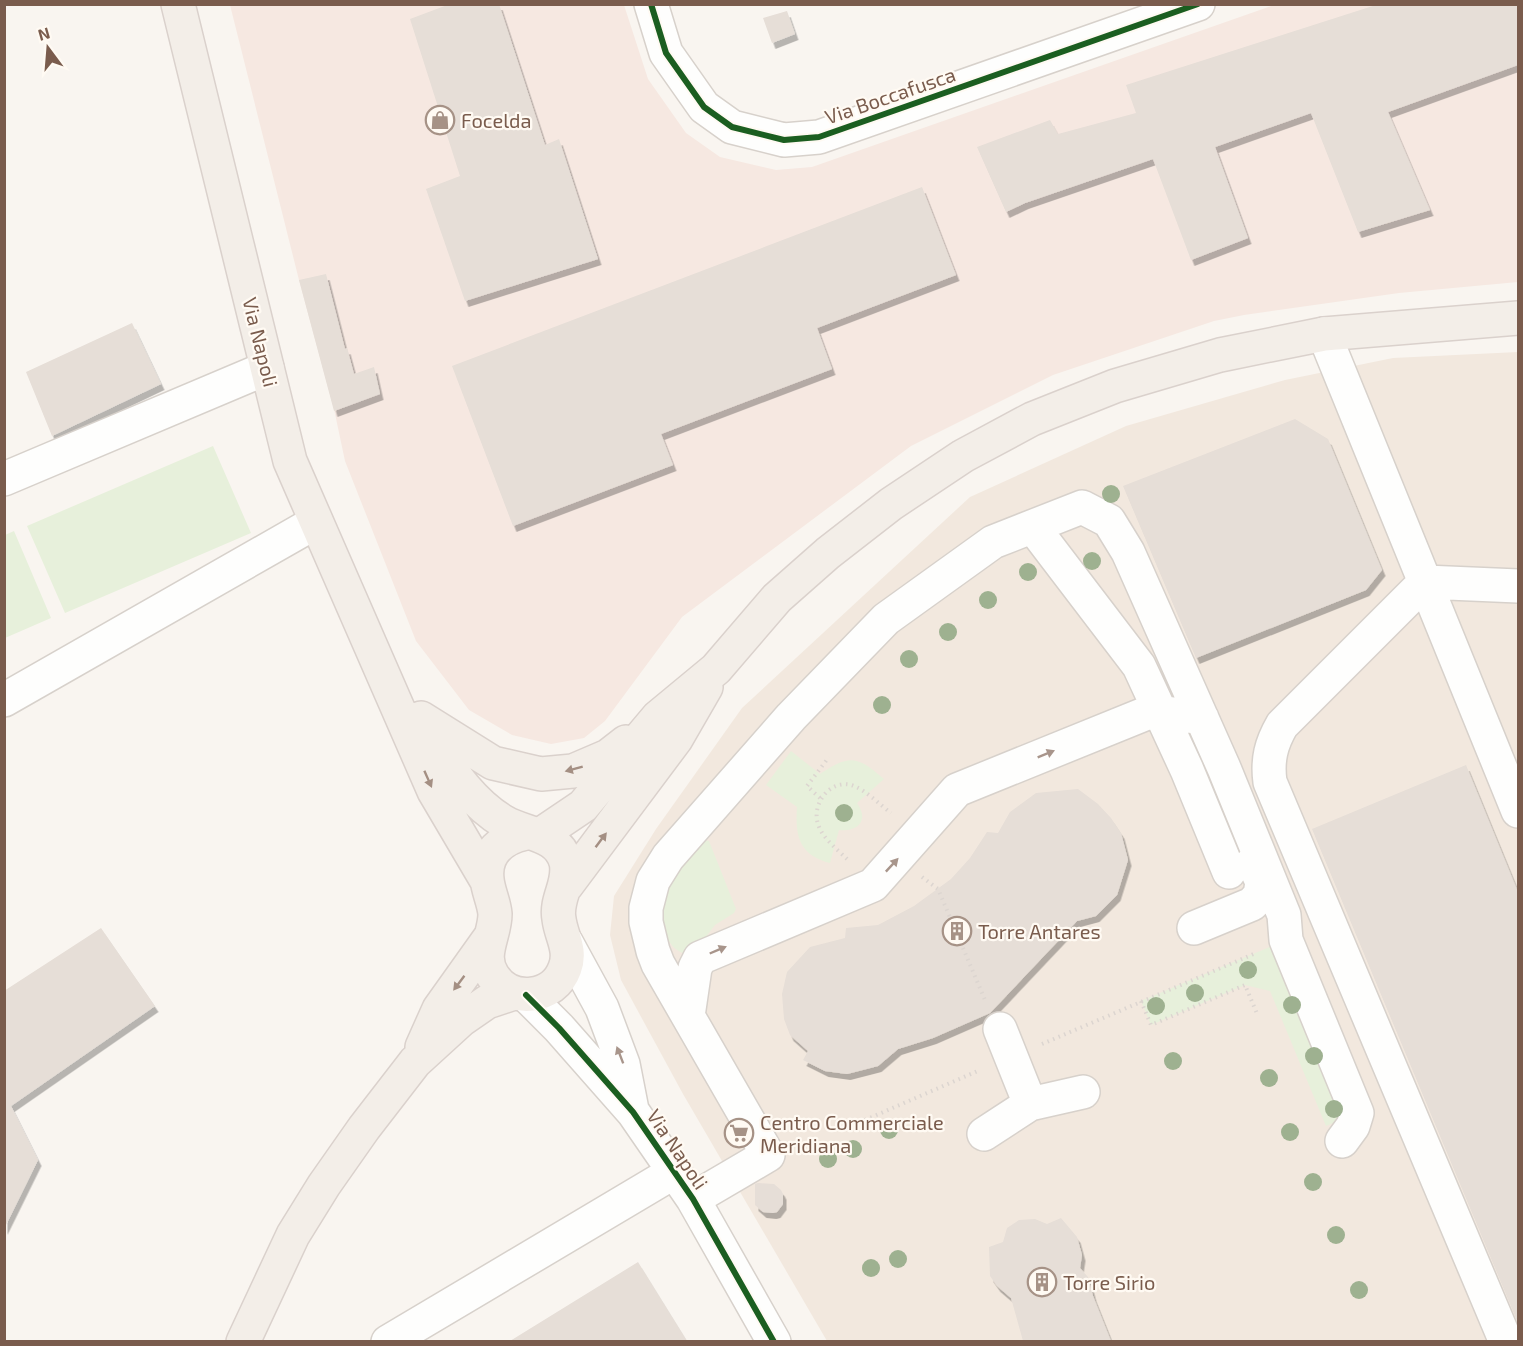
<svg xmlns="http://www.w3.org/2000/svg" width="1523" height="1346" font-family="'Exo 2',sans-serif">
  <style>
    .residential { fill: #f2e8de }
    .commercial { fill: #f6e8e1 }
    .green { fill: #e7f0db }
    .building { fill: #e6ded7; filter: url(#shadow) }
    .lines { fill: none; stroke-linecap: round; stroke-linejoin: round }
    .minor-casing { stroke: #d7d1cb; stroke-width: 36 }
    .major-casing { stroke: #dad1cc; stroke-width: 36 }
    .path { stroke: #dcd5d0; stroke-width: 4; stroke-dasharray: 1.5 4.5; stroke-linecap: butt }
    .minor { stroke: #fefefd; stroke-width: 33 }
    .major { stroke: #f3eee8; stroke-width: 33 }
    .cycleway-casing { stroke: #fffaf3; stroke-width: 10 }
    .cycleway { stroke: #1b5e20; stroke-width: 6 }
    .tree { fill: #9eb190 }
    .oneway { fill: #a8958b }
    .oneway2 { fill: #a48f83 }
    .labels { text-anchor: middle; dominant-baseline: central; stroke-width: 4.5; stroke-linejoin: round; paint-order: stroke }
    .street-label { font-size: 20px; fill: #7a5c4d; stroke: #fffaf3 }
    .poi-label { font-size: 20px; fill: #7a5c4d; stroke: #fffaf3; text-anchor: start }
  </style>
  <defs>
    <filter id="shadow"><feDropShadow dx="3.5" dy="6" stdDeviation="0" flood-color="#0004"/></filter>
  </defs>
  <rect width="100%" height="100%" fill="#f9f5f0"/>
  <path class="residential" d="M 1518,352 L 1518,1341 L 827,1341 L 683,1094 L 621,980 L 610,935 L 614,896 L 656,829 L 742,708 L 970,497 L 1126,426 L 1285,380 L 1393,358 Z"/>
  <path class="commercial" d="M 230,5 L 624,5 L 648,79 L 686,133 L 720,157 L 776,170 L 812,167 L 1274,5 L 1518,5 L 1518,282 L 1399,293 L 1244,315 L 1214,321 L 1053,375 L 911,446 L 682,617 L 605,721 L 584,738 L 551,744 L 512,735 L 469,710 L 416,641 L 345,461 L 334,409 L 299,280 Z"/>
  <path class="green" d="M 213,446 L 251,533 L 65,613 L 27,526 Z
    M 14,531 L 51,618 L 5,638 L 5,535 Z
    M 791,751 L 820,774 C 851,753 858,757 884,779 L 857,803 C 869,820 859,832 839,830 L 830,863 C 799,855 795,836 797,807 L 766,785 Z
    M 704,840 L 709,841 L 736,909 L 734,913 L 715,925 L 692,955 C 678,954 670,946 665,933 C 650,891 679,869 704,840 Z
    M 1286,940 L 1357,1113 L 1326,1126 L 1270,991 L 1245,985 L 1151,1025 L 1141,1001 Z"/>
  <path class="building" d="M 450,4 L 499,4 L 545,145 L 559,139 L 598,259 L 465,301 L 426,189 L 460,176 L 410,19 Z
    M 1379,4 L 1518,4 L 1518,65 L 1388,112 L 1430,210 L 1358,232 L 1311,113 L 1215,147 L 1248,238 L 1191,260 L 1153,159 L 1025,203 L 1006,212 L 977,147 L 1050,120 L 1058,134 L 1136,113 L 1126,85 Z
    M 787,11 L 795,34 L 772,43 L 763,18 Z
    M 922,187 L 956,275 L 817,328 L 832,369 L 661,434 L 673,465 L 513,526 L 452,366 Z
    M 326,274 L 345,349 L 347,348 L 354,374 L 374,367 L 380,394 L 334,411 L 299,280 Z
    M 132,323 L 161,384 L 52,436 L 26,372 Z
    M 1295,419 L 1328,439 L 1382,570 L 1366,590 L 1196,658 L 1123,486 Z
    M 1466,765 L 1518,892 L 1518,1323 L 1312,829 Z
    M 1078,789 L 1098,804 L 1111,818 L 1121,833 L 1128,860 L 1117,895 L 1096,916 L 1077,921 L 990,1013 L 933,1038 L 898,1049 L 878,1066 L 847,1074 L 825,1071 L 803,1060 L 808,1051 L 790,1035 L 784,1019 L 782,994 L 787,972 L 810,947 L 845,938 L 846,928 L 878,925 L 914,906 L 951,879 L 970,858 L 987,832 L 998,833 L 1010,812 L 1036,793 Z
    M 101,928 L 155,1006 L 11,1106 L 38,1160 L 4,1229 L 4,991 Z
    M 758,1183 L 774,1184 L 781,1190 L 783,1194 L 783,1204 L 777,1212 L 773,1213 L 763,1212 L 755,1205 L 755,1184 Z
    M 1061,1218 L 1077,1237 L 1082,1255 L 1080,1268 L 1088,1277 L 1093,1296 L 1111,1341 L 1023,1341 L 1011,1298 L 997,1286 L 990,1276 L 989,1247 L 1003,1242 L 1007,1228 L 1019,1220 L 1035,1219 L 1047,1224 Z
    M 638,1262 L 687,1341 L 510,1341 Z"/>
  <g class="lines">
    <g class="minor-casing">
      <path id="minor" d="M 651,4 L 666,53 L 704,107 L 732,127 L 784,140 L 819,137 L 1198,4
        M 1324,334 L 1518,811
        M 4,479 L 267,368
        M 1033,527 L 1139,666 L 1187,770 L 1229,872
        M 4,700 L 316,522
        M 1194,928 L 1252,904 L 1260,895 L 1262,882 L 1253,862
        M 566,942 L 602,1008 L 623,1064 L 632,1110
        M 526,995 L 559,1028 L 633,1112 L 693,1199 L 774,1342
        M 688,1016 L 695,968 L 700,958 L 873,885 L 957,790 L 1152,711 L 1202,718
        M 1000,1029 L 1030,1104 L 1083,1092
        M 984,1134 L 1030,1104
        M 693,1199 L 768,1155 L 658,964 L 653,951 L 646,922 L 646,908 L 653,881 L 668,857 L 791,717 L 886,619 L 993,542 L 1082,507 L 1109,521 L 1128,552 L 1224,768 L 1284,915 L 1286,940 L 1357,1113 L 1353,1126 L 1342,1141
        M 388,1342 L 674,1172
        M 1506,1342 L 1270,782 C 1267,760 1271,744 1282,725 L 1425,582 L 1518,586"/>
    </g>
    <g class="major-casing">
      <path id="major" d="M 178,4 L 290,461 L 434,791 L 487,881
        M 421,718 L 493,763 L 541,774 L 573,771 L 608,756 L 626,742
        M 421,727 C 445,761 467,800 504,822 C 526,835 558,833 566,862 C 571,883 555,899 559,919 C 561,936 572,950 565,968 C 554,999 511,1004 493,976 C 479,955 495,936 495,914 C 494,902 488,891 487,879 C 484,853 502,838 526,833
        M 540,835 L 583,806 L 658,717 L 716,669 L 777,598 L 828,553 L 891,504 L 963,456 L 1032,419 L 1115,386 L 1220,355 L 1324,334 L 1518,318
        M 566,886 L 676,739 L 706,687
        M 422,1047 L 439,1009 L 491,936
        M 243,1342 L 293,1235 L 324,1185 L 364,1128 L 415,1062 L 461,1020 L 487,1002 L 514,993"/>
    </g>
    <path class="path" d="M 820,798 L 807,786 L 829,757
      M 847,859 C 837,849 822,838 818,824 C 811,803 832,777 854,786 C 867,791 880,805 891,813
      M 922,877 L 938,889 L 985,1000
      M 1141,1001 L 1151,1025 L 1245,985 L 1258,1016
      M 1042,1044 L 1256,953
      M 865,1120 L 980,1070"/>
    <use href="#minor" class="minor"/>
    <use href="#major" class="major"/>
    <g class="cycleway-casing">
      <path id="cycleway" d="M 651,4 L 666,53 L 704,107 L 732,127 L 784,140 L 819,137 L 1198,4
        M 526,995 L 559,1028 L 633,1112 L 693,1199 L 774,1342"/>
    </g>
    <use href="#cycleway" class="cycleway"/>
  </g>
  <g class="tree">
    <circle cx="1111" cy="494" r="9"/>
    <circle cx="1092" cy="561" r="9"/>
    <circle cx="1028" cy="572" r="9"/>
    <circle cx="988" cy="600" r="9"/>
    <circle cx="948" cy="632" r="9"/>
    <circle cx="909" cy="659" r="9"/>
    <circle cx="882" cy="705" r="9"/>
    <circle cx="844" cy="813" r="9"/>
    <circle cx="1248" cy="970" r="9"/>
    <circle cx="1195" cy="993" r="9"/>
    <circle cx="1292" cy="1005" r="9"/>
    <circle cx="1156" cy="1006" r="9"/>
    <circle cx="1314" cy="1056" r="9"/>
    <circle cx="1173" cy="1061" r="9"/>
    <circle cx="1269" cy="1078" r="9"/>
    <circle cx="1334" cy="1109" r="9"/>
    <circle cx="889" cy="1130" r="9"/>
    <circle cx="1290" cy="1132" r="9"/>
    <circle cx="853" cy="1149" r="9"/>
    <circle cx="828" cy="1159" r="9"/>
    <circle cx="1313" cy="1182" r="9"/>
    <circle cx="1336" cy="1235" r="9"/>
    <circle cx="898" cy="1259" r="9"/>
    <circle cx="871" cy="1268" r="9"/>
    <circle cx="1359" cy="1290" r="9"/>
  </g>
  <defs><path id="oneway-solid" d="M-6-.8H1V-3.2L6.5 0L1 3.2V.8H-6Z" transform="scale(1.5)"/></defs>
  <g class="oneway">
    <use href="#oneway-solid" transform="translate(1046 754) rotate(-22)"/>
    <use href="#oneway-solid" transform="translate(892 865) rotate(-47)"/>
    <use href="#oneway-solid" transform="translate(718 950) rotate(-23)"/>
    <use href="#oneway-solid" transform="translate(620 1055) rotate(-111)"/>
  </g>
  <g class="oneway2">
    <use href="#oneway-solid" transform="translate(574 769) rotate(165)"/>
    <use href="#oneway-solid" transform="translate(428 779) rotate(66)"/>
    <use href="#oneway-solid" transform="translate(601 840) rotate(-53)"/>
    <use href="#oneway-solid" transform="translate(459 983) rotate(127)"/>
  </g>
  <defs>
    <g id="shop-ring" transform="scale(1.5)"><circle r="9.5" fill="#fffaf3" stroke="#a69286" stroke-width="1.5"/><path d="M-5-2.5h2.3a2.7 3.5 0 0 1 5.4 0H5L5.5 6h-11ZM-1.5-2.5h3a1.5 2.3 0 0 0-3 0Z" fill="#a69286"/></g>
    <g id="building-ring" transform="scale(1.5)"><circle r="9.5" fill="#fffaf3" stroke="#a69286" stroke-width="1.5"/><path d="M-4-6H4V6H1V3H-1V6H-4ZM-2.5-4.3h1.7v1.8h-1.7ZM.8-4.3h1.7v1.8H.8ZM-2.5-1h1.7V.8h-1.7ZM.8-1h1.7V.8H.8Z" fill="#a69286"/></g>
    <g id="supermarket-ring" transform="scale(1.5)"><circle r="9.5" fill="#fffaf3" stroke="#a69286" stroke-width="1.5"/><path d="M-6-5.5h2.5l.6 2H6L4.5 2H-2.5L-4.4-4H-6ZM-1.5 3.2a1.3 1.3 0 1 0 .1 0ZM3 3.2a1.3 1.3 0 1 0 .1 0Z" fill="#a69286"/></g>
  </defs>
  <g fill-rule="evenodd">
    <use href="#shop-ring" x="440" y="120"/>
    <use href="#building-ring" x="957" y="931"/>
    <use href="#supermarket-ring" x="739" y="1133"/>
    <use href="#building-ring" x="1042" y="1282"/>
  </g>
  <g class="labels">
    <g class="street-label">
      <text transform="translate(890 95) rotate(-19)">Via Boccafusca</text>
      <text transform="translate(261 342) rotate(76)">Via Napoli</text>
      <text transform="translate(678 1149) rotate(56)">Via Napoli</text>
    </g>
    <g class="poi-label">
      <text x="461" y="120">Focelda</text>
      <text x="978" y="931">Torre Antares</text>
      <text x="760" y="1122">Centro Commerciale<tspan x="760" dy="23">Meridiana</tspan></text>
      <text x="1063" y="1282">Torre Sirio</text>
    </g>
  </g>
  <rect width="1523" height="1346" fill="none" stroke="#7a5c4d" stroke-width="12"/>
  <g transform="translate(48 48) rotate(344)" stroke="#fffaf3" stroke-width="4.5" paint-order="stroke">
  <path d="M0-4.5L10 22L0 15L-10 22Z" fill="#7a5c4d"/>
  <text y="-9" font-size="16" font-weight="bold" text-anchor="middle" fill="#7a5c4d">N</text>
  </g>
</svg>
